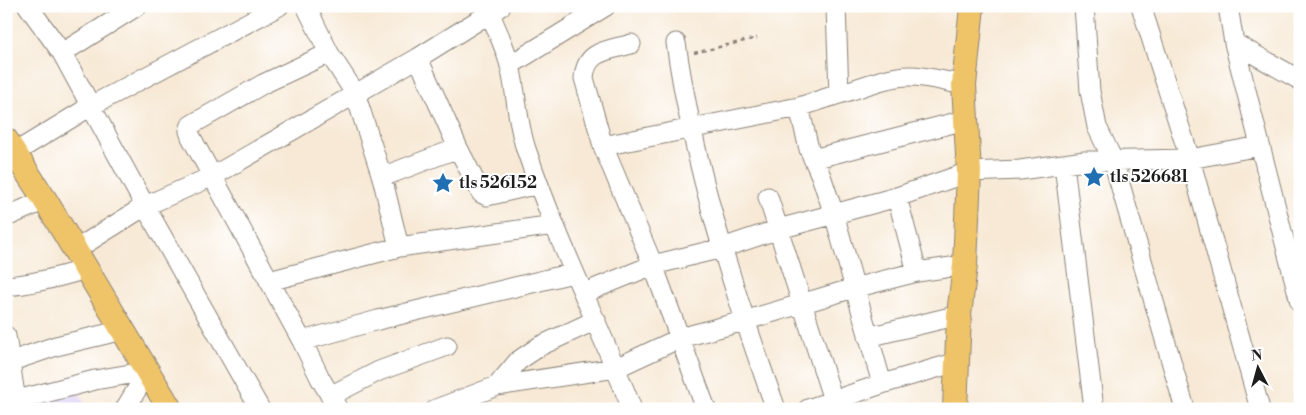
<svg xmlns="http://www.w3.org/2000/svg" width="1306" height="415" font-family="'Libre Bodoni',serif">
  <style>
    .built { fill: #e0d4f4 }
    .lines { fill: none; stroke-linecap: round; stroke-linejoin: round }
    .minor-casing { stroke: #8a8278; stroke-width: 21 }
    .major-casing { stroke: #8a8278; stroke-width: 26 }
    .path { stroke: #8a8278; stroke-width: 2.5; stroke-dasharray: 4 4; stroke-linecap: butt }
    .minor { stroke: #fff; stroke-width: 19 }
    .major { stroke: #efc469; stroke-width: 24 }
    .labels { text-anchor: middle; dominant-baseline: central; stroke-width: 4; stroke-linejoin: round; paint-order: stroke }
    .poi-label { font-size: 16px; font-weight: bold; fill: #1c1c1c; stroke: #fff; text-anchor: start }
  </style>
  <rect width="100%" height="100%" fill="#fff"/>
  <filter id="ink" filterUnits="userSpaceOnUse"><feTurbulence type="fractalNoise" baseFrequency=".02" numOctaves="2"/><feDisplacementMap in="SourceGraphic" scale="10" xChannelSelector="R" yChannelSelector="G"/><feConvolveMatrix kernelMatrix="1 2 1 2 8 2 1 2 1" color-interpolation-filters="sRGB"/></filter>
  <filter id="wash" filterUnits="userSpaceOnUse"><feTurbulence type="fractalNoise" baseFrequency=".0096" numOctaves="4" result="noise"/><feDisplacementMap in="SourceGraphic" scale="20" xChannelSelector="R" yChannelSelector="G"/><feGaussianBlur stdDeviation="1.12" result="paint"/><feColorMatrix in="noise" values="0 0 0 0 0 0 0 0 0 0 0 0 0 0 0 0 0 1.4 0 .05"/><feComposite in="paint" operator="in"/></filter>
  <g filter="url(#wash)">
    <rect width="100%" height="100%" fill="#f7e9d5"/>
    <path class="built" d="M 78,390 L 87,409 L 6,409 Z"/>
  </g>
  <g filter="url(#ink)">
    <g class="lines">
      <g class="minor-casing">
        <path id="minor" d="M 28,6 L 62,53 L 145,206 L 260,409
          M 486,6 C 495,25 505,46 510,66 C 517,94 517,125 527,152 C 557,240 598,322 632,409
          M 836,6 L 839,94 C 861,88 886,76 910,76 C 928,76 946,82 964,85
          M 1084,6 L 1090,91 L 1097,127 L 1113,160 L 1185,409
          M 1141,6 L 1190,159 L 1260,409
          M 1228,6 L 1234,43 L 1300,302
          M 676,43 C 694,168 733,290 776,409
          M 1234,43 L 1300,80
          M 631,44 C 608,51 586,50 584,78 L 603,146 L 653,265 L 706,409
          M 62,53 L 137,6
          M 329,53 L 263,84 L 191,125 L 189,131 L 191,137 L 302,341 L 320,378 L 338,409
          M 418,58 L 458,148 L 481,193 L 487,196 L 538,184
          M 510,65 L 606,6
          M 799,107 L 809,149 L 821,176 L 834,214 L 882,384
          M 603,146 L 799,107 L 839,94
          M 6,155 L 14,153 L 91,106 L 279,6
          M 813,159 L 965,120
          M 1064,164 L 1094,409
          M 382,177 L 458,148
          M 768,197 L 833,400
          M 897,197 L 917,272
          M 6,217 L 45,200
          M 399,247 L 554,225
          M 75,250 L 145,206 L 213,176 L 418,58 L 501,6
          M 269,281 L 399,247 L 382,177 L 355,93 L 329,53 L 306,6
          M 6,286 C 34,284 60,277 86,269
          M 584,293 L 653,265 L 722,248 L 779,229 L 897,197 L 969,172 L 1020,170 L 1085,161 L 1190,159 L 1260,146
          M 6,336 L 16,401
          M 868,337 L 959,315
          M 302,341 L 378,320 L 573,273
          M 6,363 L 56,346 L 123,330
          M 497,386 L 518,361 L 540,346 L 596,320
          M 330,396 L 379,371 L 447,346
          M 6,403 L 95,380 L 148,371
          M 125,409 L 148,371
          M 436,409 L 497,386 L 616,368 L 680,338 L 744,321 L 854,288 L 917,272 L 965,265
          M 808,409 L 882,384 L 957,362"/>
      </g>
      <g class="major-casing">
        <path id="major" d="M 6,140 L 45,200 L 170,409
          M 955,409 L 959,315 L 965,265 L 969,172 L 964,85 L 972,6"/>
      </g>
      <path class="path" d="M 694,53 L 757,38"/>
      <use href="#minor" class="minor"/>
      <use href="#major" class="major"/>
    </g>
  </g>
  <defs>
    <g id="sight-bare" transform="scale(1.725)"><path d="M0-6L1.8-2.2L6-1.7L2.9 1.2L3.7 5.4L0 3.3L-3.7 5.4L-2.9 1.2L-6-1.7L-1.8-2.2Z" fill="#1f6fb2" stroke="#fff" stroke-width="2.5" paint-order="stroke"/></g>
  </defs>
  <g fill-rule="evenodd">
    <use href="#sight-bare" x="1094" y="177"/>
    <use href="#sight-bare" x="443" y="183"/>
  </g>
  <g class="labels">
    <g class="poi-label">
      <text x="1110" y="177">tls 526681</text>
      <text x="459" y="183">tls 526152</text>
    </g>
  </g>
  <rect width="1306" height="415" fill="none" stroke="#fff" stroke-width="25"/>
  <g transform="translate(1258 368) rotate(354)" stroke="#ffffff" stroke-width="4" paint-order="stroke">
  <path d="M0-4L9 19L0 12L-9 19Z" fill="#1c1c1c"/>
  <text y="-8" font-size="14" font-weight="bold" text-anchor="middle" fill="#1c1c1c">N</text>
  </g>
</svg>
